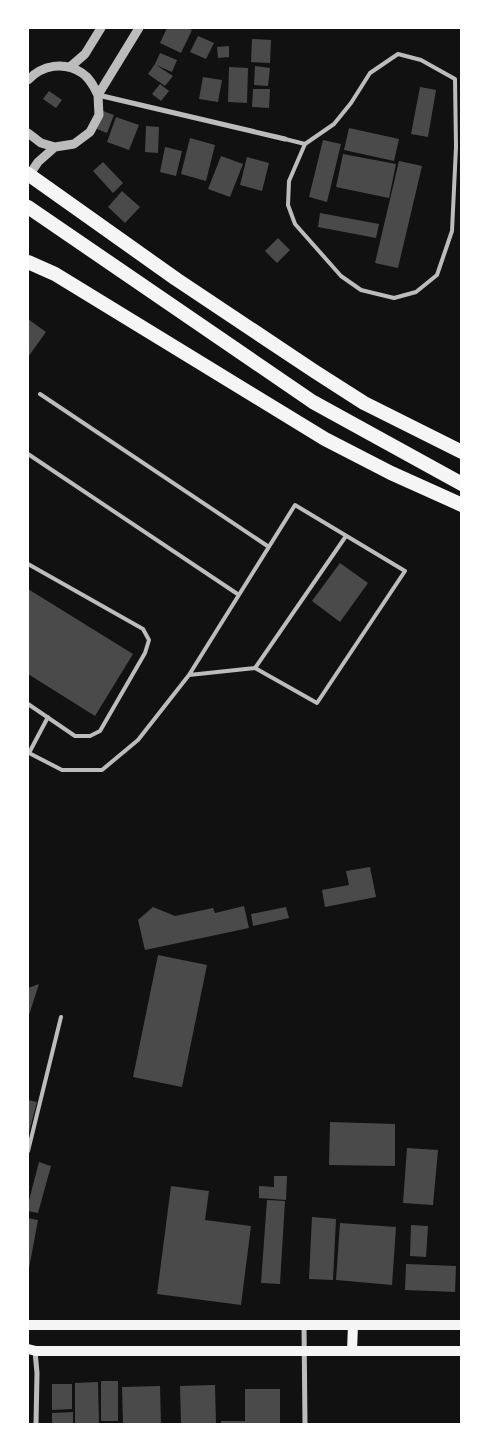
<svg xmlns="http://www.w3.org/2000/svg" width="489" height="1452" font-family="Montserrat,sans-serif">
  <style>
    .building { fill: #4a4a4a }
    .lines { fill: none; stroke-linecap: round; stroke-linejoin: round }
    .service { stroke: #bcbcbc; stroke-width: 4 }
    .minor { stroke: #bcbcbc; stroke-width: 5 }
    .tertiary { stroke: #bcbcbc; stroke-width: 9 }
    .secondary { stroke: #f5f5f5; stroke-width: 10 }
    .trunk { stroke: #f5f5f5; stroke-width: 14 }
  </style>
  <rect width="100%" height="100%" fill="#111"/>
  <path class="building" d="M 167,28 L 187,28 L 192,30 L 181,53 L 160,43 Z
    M 198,36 L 214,43 L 206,59 L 190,52 Z
    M 252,39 L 271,40 L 270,63 L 251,62 Z
    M 229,46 L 229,57 L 218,58 L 217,47 Z
    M 160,53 L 177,60 L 172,72 L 156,65 L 173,76 L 165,86 L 148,74 L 155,64 Z
    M 255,66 L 270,68 L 268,86 L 254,85 Z
    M 229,67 L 248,68 L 247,103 L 228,102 Z
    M 203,77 L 222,80 L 218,102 L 199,99 Z
    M 160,84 L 169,91 L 161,101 L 152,94 Z
    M 420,87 L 436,90 L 428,137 L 411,134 Z
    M 253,89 L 270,89 L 269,108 L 252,107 Z
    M 49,91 L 62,100 L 56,108 L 43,99 Z
    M 103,111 L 114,115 L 107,133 L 97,129 Z
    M 116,117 L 139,125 L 129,150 L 107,142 Z
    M 146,126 L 159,127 L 158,153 L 145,152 Z
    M 349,128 L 399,139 L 394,161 L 344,150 Z
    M 190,138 L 215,145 L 206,181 L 181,174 Z
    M 323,140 L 341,144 L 327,202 L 309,197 Z
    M 165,147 L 182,151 L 176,176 L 160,172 Z
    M 343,154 L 396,164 L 389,198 L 336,187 Z
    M 221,156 L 243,164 L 230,197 L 208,189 Z
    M 247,157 L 269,163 L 262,191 L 240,185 Z
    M 399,161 L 422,166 L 398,268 L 375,263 Z
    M 103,162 L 123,183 L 113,193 L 93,171 Z
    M 122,191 L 140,207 L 125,223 L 108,207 Z
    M 320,213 L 379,224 L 376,238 L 318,227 Z
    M 278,238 L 290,250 L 277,263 L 265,251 Z
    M 28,319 L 46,332 L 28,357 Z
    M 340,563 L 368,583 L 340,622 L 312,601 Z
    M 28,589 L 133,654 L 95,716 L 28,674 Z
    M 370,867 L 376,897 L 325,907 L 322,890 L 349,885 L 346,871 Z
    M 244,906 L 249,928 L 145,950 L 138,920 L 153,907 L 175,916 L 213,908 L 215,913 Z
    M 286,907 L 289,918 L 253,926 L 251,914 Z
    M 158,955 L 207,965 L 182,1087 L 133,1077 Z
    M 39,984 L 28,1018 L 28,988 Z
    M 28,1100 L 37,1102 L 28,1136 Z
    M 330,1122 L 395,1124 L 395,1166 L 329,1165 Z
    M 407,1148 L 438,1150 L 433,1205 L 403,1203 Z
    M 39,1162 L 51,1166 L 38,1213 L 28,1211 L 28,1204 Z
    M 274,1176 L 287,1176 L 286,1200 L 259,1198 L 259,1186 L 274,1187 Z
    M 171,1186 L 209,1191 L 205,1220 L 251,1226 L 241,1305 L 157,1294 Z
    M 267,1200 L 285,1201 L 280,1284 L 261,1283 Z
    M 312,1217 L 336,1219 L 333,1280 L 309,1279 Z
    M 28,1218 L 38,1220 L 28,1274 Z
    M 340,1223 L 396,1227 L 392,1285 L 336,1280 Z
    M 411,1225 L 428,1226 L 426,1257 L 410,1256 Z
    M 406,1264 L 456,1266 L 455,1292 L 405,1290 Z
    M 101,1381 L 118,1381 L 118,1421 L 101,1421 Z
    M 98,1382 L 99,1424 L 75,1424 L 75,1383 Z
    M 52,1384 L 72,1384 L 72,1409 L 52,1410 Z
    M 215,1385 L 216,1424 L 181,1424 L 180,1386 Z
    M 160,1386 L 161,1424 L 123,1424 L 122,1387 Z
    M 245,1389 L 280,1389 L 280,1424 L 221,1424 L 221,1421 L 245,1421 Z
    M 73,1412 L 73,1424 L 52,1424 L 52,1413 Z"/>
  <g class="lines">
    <path class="service" d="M 398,54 L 421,60 L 455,79 L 456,147 L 452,231 L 437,275 L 416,292 L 394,298 L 361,290 L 341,276 L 295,224 L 288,205 L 289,181 L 305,144 L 334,124 L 351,103 L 370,73 Z
      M 285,139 L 305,144
      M 40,394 L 269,547
      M 28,454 L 239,595
      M 28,564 L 143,629 L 149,640 L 145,653 L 100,731 L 90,736 L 75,736 L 28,704
      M 255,668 L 346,536
      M 48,717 L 29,753 L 62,770 L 102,770 L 138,740 L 189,675 L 295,505 L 405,571 L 317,703 L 255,668 L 189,675
      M 28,1151 L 61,1017"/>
    <path class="minor" d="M 98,95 L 285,139
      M 304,1325 L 305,1424
      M 35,1351 L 37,1373 L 36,1424"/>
    <path class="tertiary" d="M 70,67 L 85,54 L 101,28
      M 28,80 C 42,65 64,61 82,73 C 90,78 94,87 98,95
      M 28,133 L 41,143 L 55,147
      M 28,177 L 38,162 L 55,147 L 74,144 L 90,132 L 99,115 L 98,95 L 139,28"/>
    <path class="secondary" d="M 28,1325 L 462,1325
      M 28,1349 L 36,1351 L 462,1351
      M 352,1351 L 353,1325"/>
    <path class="trunk" d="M 28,174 L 176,279 L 314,371 L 364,403 L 462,452
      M 28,207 L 313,402 L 462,484
      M 28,262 L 55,274 L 325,439 L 391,473 L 462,505"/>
  </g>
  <rect width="489" height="1452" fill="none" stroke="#ffffff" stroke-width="58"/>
</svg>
